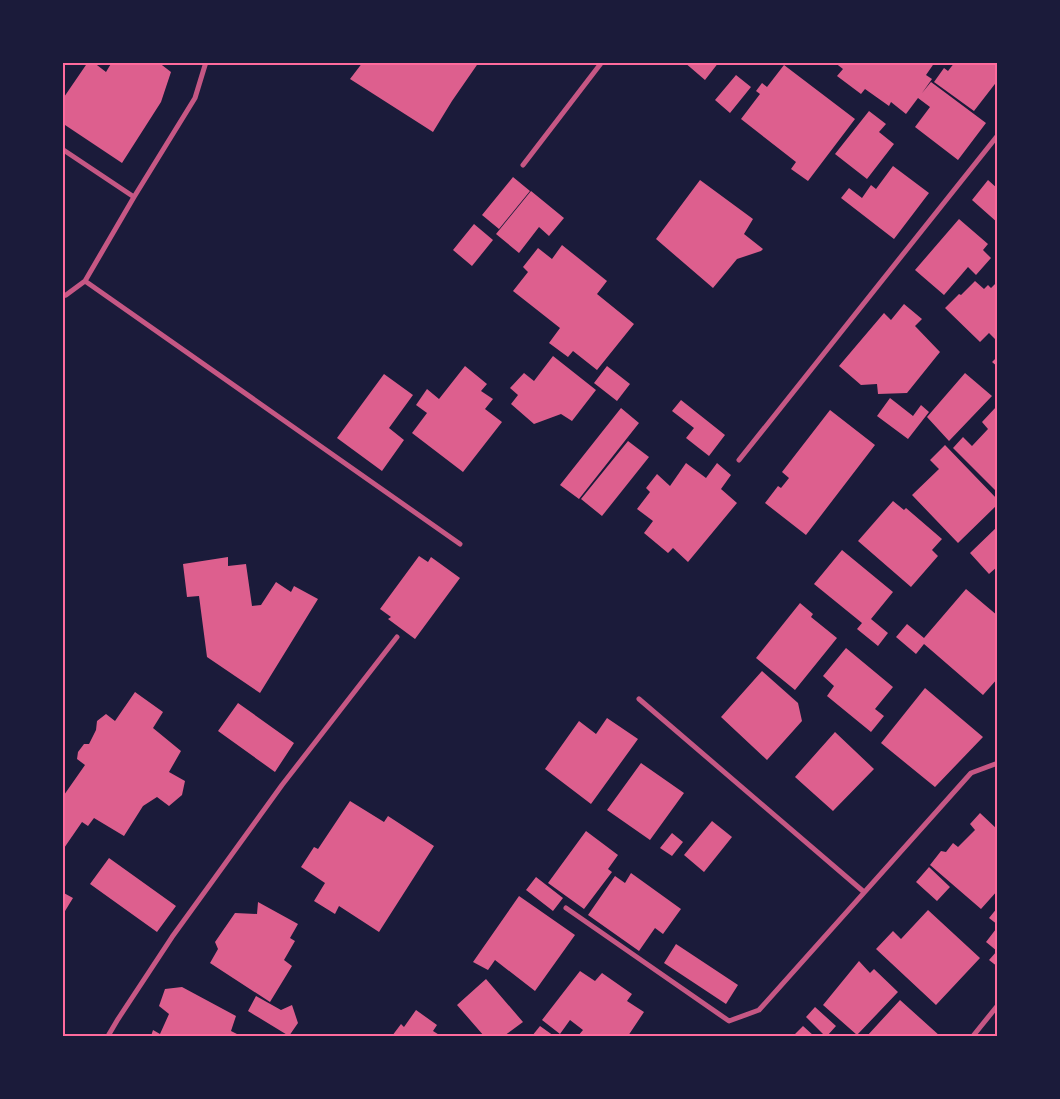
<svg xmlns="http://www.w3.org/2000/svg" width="1060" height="1099" font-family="Literata,serif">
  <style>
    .building { fill: #dd5f8e }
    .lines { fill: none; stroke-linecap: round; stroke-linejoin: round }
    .minor { stroke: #c65784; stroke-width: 5 }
    .neatline { fill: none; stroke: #ff6b9d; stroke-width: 2 }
  </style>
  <rect width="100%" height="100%" fill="#1b1b3a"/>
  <path class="building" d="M 88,62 L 93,62 L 106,72 L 112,62 L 158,62 L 171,72 L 161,102 L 122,163 L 62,123 L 62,100 Z
    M 363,62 L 479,62 L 452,101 L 433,132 L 350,79 Z
    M 684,62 L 719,62 L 705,80 Z
    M 834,62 L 935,62 L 926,75 L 932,79 L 922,93 L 931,82 L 986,123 L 958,160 L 915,127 L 930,107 L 918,98 L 906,114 L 891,102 L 889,106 L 865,89 L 861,94 L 837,76 L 843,69 Z
    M 955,62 L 994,62 L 998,65 L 998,80 L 974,111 L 934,82 L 944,68 L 948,71 Z
    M 784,65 L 855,119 L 808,181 L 791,169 L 796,162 L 741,119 L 760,94 L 756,91 L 762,83 L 767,87 Z
    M 736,75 L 751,87 L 730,113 L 715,100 Z
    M 869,111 L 886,124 L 879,132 L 894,144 L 867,179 L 835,154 Z
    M 893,166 L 929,193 L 894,239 L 841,198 L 849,188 L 862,198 L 871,185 L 876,189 Z
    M 513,177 L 530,191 L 499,229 L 482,215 Z
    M 700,180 L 753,219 L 744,234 L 763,249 L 761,251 L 737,259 L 713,288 L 656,239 Z
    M 988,180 L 998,189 L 998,223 L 972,200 Z
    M 531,191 L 564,218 L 549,236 L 539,227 L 519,253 L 496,234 Z
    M 959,219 L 988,244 L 983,250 L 991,258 L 976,275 L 968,267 L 944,295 L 915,270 Z
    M 474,224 L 493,240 L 472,266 L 453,250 Z
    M 562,245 L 607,281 L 597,294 L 634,324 L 597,370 L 573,351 L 568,357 L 549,343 L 560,328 L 513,291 L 528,272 L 523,267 L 538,248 L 552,259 Z
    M 975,281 L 984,289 L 988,285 L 991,288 L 998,281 L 998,342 L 989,333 L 980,342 L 945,308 L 959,294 L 961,295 Z
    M 904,304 L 922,319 L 915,326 L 940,352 L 907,393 L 878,394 L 877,384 L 861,385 L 839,366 L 884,313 L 891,320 Z
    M 553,356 L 596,390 L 572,421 L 561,414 L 534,424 L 511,404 L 518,395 L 510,388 L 524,373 L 534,381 Z
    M 998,356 L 998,367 L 992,362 Z
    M 465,366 L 487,384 L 481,391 L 493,399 L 485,409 L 502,422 L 463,472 L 412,433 L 427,413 L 416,405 L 427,389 L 439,399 Z
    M 607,366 L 630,384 L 617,401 L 594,383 Z
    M 965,373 L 992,396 L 949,441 L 927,417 Z
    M 384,374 L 413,395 L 389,428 L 404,440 L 382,471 L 337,438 Z
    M 890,398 L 913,416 L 921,405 L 929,412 L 908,439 L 877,416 Z
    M 681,400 L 725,435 L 709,456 L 686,438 L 694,428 L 672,411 Z
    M 996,407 L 998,409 L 998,493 L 953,448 L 963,437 L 972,446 L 988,429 L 982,422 Z
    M 621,408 L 639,423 L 579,499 L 560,485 Z
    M 830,410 L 875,445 L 806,535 L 765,503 L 778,486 L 781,488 L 789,478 L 782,472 Z
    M 628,441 L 649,457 L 602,516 L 581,499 Z
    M 945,445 L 998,500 L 998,504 L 958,543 L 912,495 L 939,469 L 930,460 Z
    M 686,463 L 706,478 L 717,463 L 731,475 L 721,489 L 737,503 L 688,562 L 673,548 L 668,553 L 644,533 L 653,521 L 637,509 L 650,492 L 646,488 L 657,474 L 670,486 Z
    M 893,501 L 904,510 L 906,508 L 942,539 L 932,550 L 938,556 L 911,587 L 858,541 Z
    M 998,526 L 998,566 L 989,574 L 970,553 Z
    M 842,550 L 893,592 L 871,619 L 888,633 L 878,646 L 857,629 L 862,623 L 814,584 Z
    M 419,556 L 428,562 L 431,557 L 460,578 L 415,639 L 388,619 L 391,617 L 380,609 Z
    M 228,557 L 228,566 L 246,564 L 252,606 L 261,605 L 276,582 L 291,592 L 294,586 L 318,599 L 260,693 L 207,657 L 199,596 L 187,597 L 183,564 Z
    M 966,589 L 998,616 L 998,678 L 983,695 L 924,644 L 916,654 L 896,637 L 907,624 L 924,638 Z
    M 800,603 L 813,614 L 811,617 L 837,638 L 795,690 L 756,658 Z
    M 846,648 L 893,687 L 875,709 L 884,716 L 871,732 L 827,696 L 834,686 L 823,676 Z
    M 762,671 L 798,703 L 802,721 L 767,760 L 721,717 Z
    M 925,688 L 983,737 L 935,787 L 881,743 Z
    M 135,692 L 163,712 L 153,728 L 181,751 L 169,772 L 185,781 L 182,795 L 169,806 L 157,797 L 143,806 L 124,836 L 94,818 L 88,826 L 82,822 L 62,851 L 62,794 L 64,795 L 85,765 L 77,759 L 78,752 L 84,744 L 89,744 L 96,730 L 97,721 L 106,714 L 115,721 Z
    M 238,703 L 294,743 L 275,772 L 218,731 Z
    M 607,718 L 638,739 L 591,804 L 545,769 L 579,721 L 596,734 Z
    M 835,732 L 874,769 L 833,811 L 795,777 Z
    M 641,763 L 684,793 L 650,840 L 607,810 Z
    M 350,801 L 384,822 L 388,816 L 434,846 L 379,932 L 339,906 L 335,914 L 314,901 L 325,883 L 301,867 L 314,847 L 318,849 Z
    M 980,813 L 998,830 L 998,890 L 981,909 L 930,865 L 941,851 L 946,852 L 953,843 L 958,847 L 975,830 L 970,824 Z
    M 712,821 L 732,837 L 704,872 L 684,855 Z
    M 586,831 L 618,855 L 608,869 L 612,872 L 584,909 L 548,883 Z
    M 672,833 L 683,842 L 672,856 L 660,848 Z
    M 109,858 L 176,906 L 157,932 L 90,884 Z
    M 929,867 L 950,887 L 937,901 L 916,882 Z
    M 631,873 L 681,909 L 663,934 L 655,928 L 639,951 L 588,915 L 615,876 L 625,883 Z
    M 536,877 L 563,898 L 553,911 L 526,890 Z
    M 62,892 L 73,898 L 62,916 Z
    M 519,896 L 575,935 L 535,991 L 495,960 L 488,970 L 473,962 Z
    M 258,902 L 298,924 L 290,938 L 295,941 L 284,960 L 292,966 L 270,1002 L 210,963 L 218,949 L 215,942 L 235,913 L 257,914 Z
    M 998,907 L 998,925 L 989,918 Z
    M 928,910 L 980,958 L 936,1005 L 876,949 L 893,931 L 901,939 Z
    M 996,929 L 998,930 L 998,967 L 989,960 L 997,951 L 986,942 Z
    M 676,944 L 738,985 L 726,1004 L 664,963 Z
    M 859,961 L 870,973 L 874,969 L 898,992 L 857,1035 L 823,1005 Z
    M 580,971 L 595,981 L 602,973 L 632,994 L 627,1001 L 644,1012 L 628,1036 L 578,1036 L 583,1030 L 570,1020 L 560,1034 L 542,1020 Z
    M 486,979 L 523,1022 L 504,1036 L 484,1036 L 457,1005 Z
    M 182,987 L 236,1016 L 231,1031 L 241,1036 L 151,1036 L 153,1030 L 160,1034 L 169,1014 L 159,1006 L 165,989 Z
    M 256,996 L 281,1010 L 292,1005 L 298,1023 L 289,1036 L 248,1011 Z
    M 900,1000 L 940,1036 L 867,1036 Z
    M 815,1007 L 836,1026 L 827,1036 L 825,1036 L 806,1017 Z
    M 416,1010 L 437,1025 L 433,1031 L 441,1036 L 392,1036 L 401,1024 L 404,1027 Z
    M 540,1026 L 554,1036 L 532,1036 Z
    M 803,1026 L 814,1036 L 793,1036 Z"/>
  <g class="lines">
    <path class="minor" d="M 62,149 L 134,197
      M 523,165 L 602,62
      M 85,281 L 460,544
      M 62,296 L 66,295 L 85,281 L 134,197 L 195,98 L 206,62
      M 739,460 L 998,135
      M 639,699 L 864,892
      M 566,908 L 729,1021 L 759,1010 L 971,773 L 998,763
      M 108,1036 L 118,1019 L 172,937 L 282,785 L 397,637
      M 973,1036 L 998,1005"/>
  </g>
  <rect width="1060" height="1099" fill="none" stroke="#1b1b3a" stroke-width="128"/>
  <rect x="64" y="64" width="932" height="971" class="neatline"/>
</svg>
